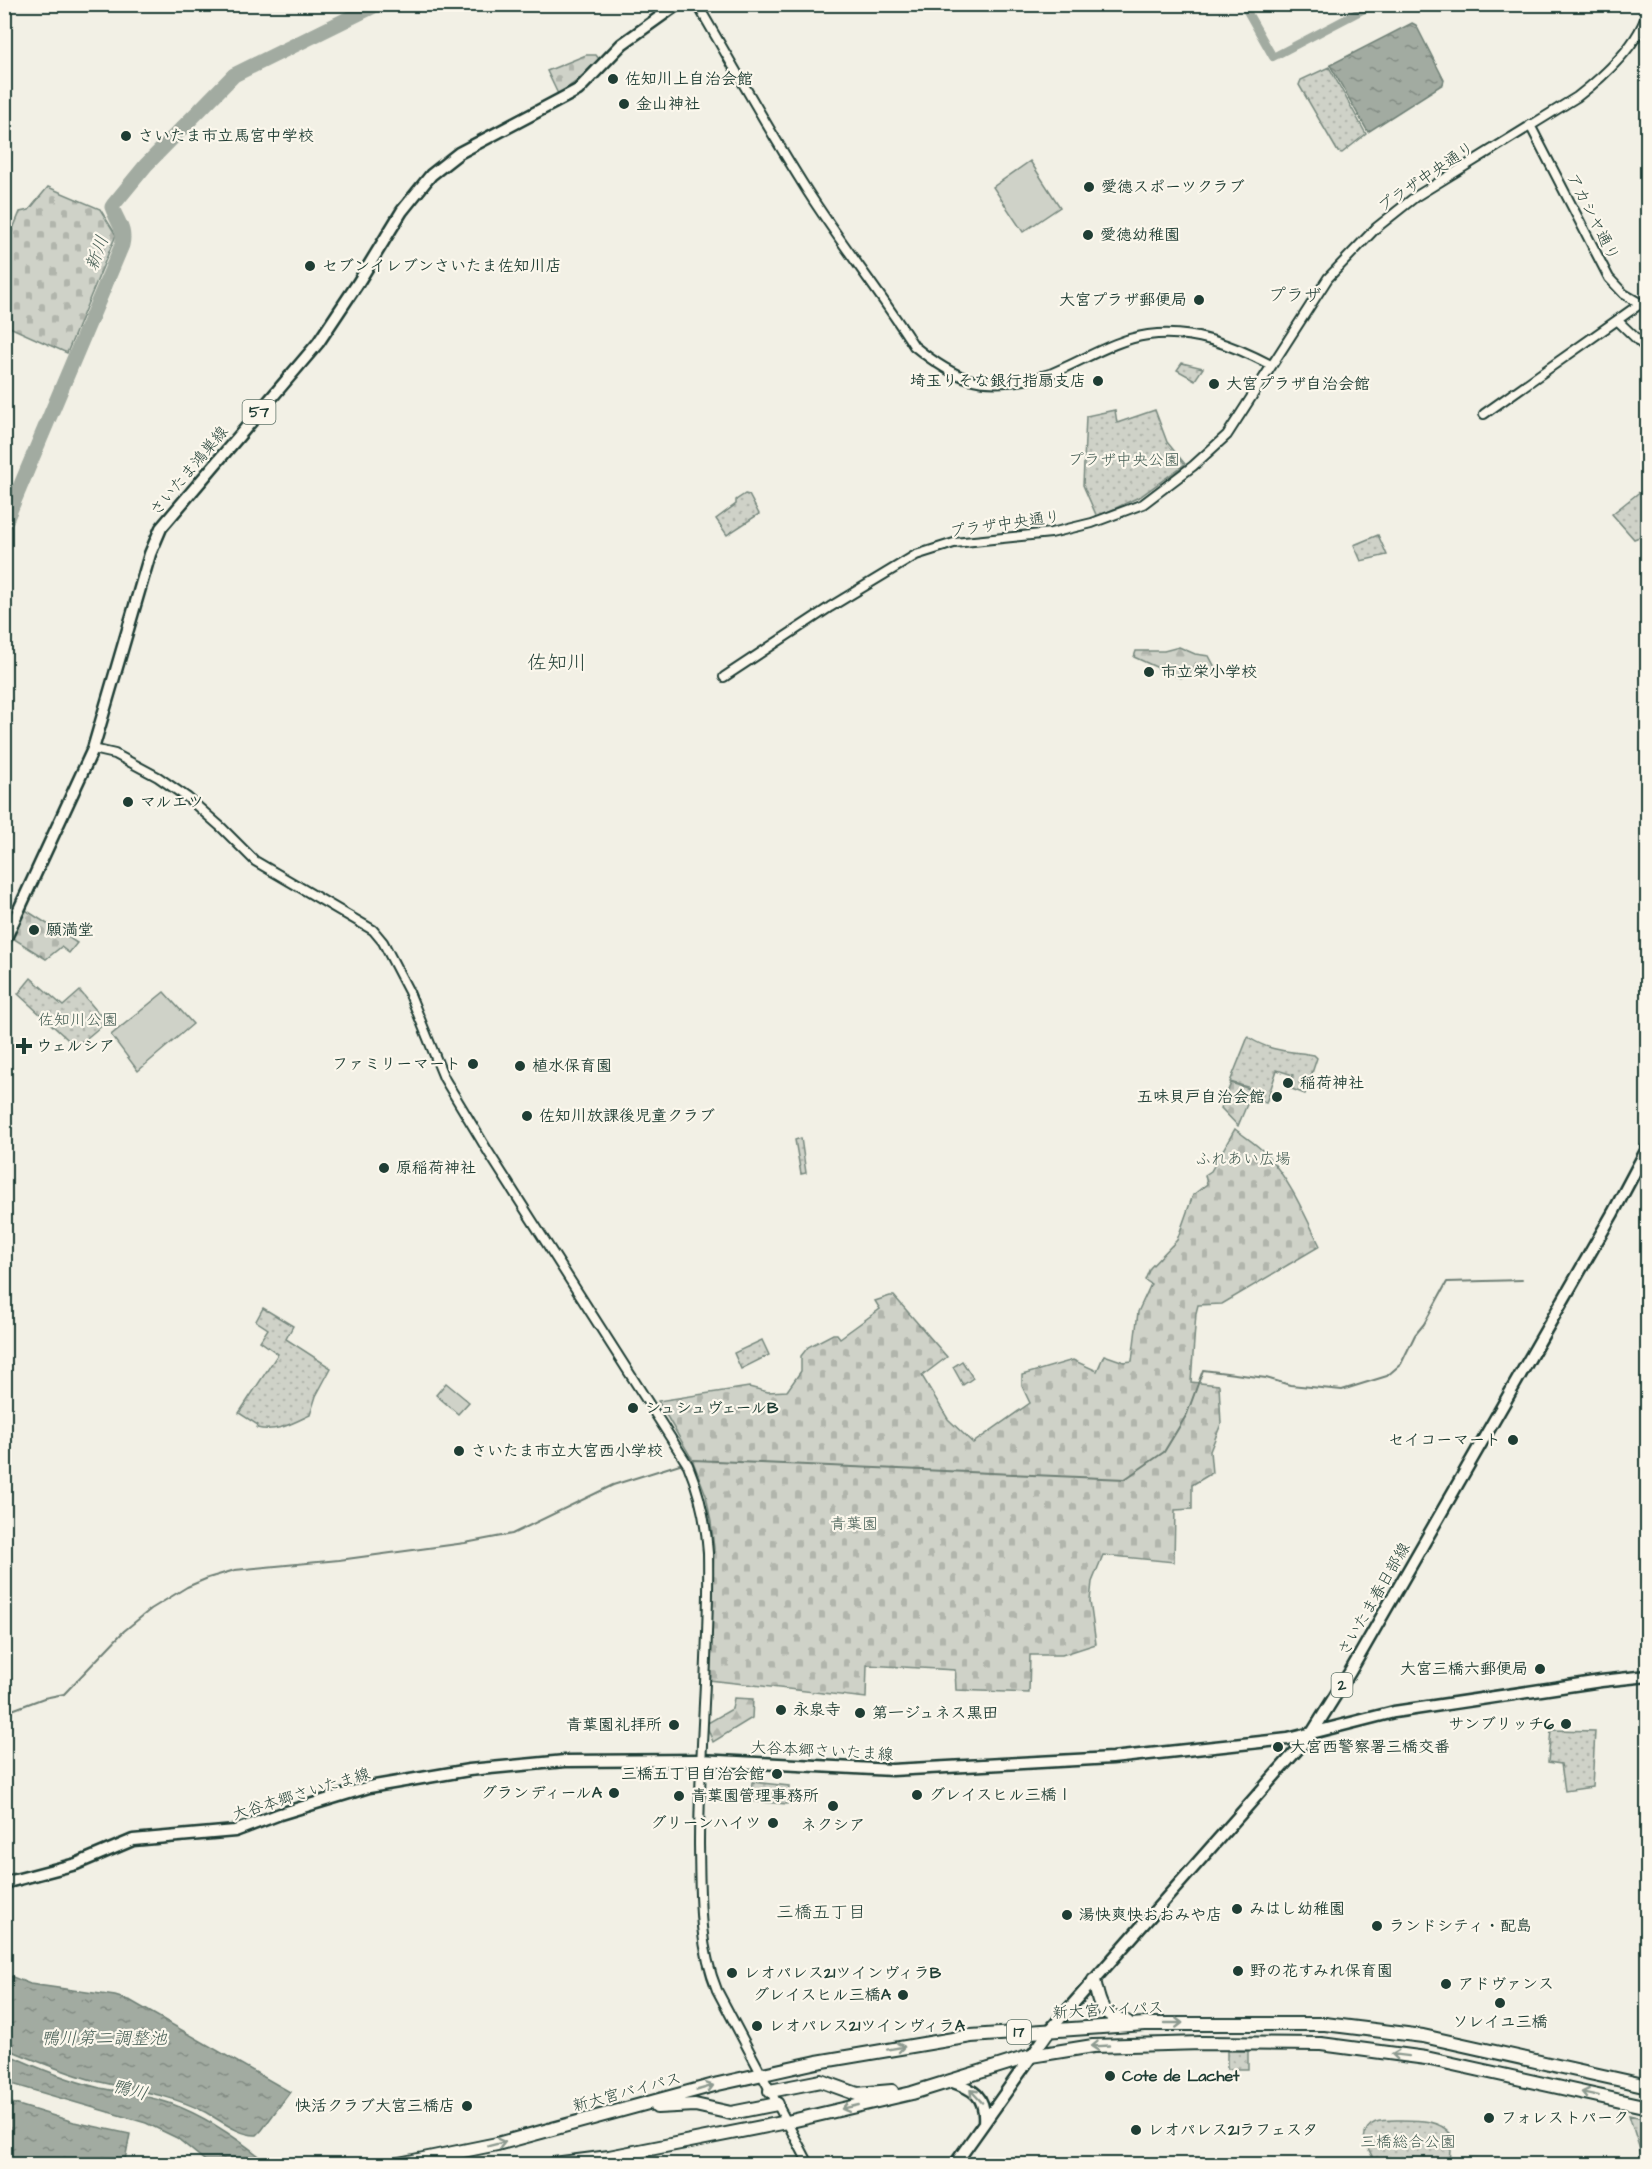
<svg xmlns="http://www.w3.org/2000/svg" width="1652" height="2169" font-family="'Architects Daughter','Klee One',sans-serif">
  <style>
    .green { fill: url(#green-dots); stroke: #77887e; stroke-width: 1.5 }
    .forest { fill: url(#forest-firs); stroke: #77887e; stroke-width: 1.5 }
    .cemetery { fill: url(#cemetery-stones); stroke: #77887e; stroke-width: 1.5 }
    .pitch { fill: #cfd2c8; stroke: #77887e; stroke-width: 1.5 }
    .water { fill: url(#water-ripples); stroke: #6e7f75; stroke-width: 1.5 }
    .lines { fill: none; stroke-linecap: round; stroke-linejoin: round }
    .stream { stroke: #6e7f75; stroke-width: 2 }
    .canal { stroke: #a2aba1; stroke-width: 8 }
    .river { stroke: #a2aba1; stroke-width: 15 }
    .minor-casing { stroke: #1f3d34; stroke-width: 12 }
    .major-casing { stroke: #1f3d34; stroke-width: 15 }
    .highway-casing { stroke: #1f3d34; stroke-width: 16 }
    .minor { stroke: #fbf7ec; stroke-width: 8 }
    .major { stroke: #fbf7ec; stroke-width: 10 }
    .highway { stroke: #fbf7ec; stroke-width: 12 }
    .oneway { stroke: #8d9a90 }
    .poi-dot { fill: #1f3d34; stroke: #fbf7ec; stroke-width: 2 }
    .labels { text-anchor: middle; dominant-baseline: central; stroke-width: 4.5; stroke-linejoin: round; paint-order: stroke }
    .shield { fill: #fbf7ec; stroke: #61756b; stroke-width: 1.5 }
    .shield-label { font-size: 15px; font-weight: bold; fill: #1f3d34 }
    .poi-label { font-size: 16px; font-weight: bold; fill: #1f3d34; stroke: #fbf7ec; text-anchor: start }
    .street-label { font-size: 16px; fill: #1f3d34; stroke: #fbf7ec }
    .park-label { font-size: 16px; fill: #425b52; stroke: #fbf7ec }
    .water-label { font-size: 18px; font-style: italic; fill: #465e55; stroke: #fbf7ec }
    .neighbourhood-label { font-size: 18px; fill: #1f3d34; stroke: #fbf7ec }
    .quarter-label { font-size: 20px; fill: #1f3d34; stroke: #fbf7ec }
  </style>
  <defs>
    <pattern id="green-dots" width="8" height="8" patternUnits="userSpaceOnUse" patternTransform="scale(1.5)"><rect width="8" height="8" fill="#cfd2c8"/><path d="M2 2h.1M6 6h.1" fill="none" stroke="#b1b5ac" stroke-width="1.8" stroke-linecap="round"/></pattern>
    <pattern id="forest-firs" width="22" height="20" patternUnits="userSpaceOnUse" patternTransform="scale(1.5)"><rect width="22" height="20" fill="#cfd2c8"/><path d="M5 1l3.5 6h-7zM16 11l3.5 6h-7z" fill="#b1b5ac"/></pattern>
    <pattern id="cemetery-stones" width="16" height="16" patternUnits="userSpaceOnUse" patternTransform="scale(1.5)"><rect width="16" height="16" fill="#cfd2c8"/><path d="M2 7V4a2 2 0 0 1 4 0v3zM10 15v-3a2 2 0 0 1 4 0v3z" fill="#b1b5ac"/></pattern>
    <pattern id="water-ripples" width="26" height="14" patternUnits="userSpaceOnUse" patternTransform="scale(1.5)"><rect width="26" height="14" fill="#a2aba1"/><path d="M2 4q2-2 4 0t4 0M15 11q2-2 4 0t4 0" fill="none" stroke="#838c84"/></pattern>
  </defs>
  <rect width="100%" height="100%" fill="#f2f0e5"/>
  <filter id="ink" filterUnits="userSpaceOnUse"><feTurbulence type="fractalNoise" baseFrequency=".0167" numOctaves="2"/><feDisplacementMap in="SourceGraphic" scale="12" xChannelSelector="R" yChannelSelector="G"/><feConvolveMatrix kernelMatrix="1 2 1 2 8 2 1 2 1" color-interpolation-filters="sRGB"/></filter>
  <g filter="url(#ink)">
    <path class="green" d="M 1329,67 L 1366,134 L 1342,153 L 1338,152 L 1299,85 L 1301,80 Z
      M 1182,363 L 1203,368 L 1195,380 L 1177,370 Z
      M 1115,410 L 1117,423 L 1155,410 L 1167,442 L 1185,464 L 1141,496 L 1097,517 L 1083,485 L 1086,416 Z
      M 1647,486 L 1647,534 L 1634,539 L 1612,514 Z
      M 745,494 L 749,495 L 759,514 L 727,535 L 716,519 L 736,504 L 736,500 Z
      M 1378,535 L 1387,555 L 1361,561 L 1354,545 Z
      M 31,978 L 63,1006 L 80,991 L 106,1022 L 76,1047 L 18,994 Z
      M 1248,1037 C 1270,1052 1290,1051 1314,1055 L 1317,1058 L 1305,1094 L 1289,1088 L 1293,1075 L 1277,1070 L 1266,1103 L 1252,1098 L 1254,1089 L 1230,1082 Z
      M 801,1138 L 806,1173 L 801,1174 L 795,1140 Z
      M 263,1308 L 293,1326 L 286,1339 L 331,1368 L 316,1396 L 310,1415 C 293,1423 276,1433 257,1428 L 258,1425 L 239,1413 L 278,1354 L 260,1341 L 268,1329 L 256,1321 Z
      M 762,1340 L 769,1355 L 741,1369 L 734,1353 Z
      M 962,1361 L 973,1378 L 963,1385 L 953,1367 Z
      M 1551,1730 L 1595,1731 L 1592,1787 L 1565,1791 L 1561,1764 L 1548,1762 Z
      M 752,1782 L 789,1786 L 787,1804 L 750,1801 Z
      M 1227,2051 L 1248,2051 L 1248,2069 L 1227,2069 Z
      M 1629,2115 L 1647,2119 L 1647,2160 L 1642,2156 Z
      M 1402,2120 C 1420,2120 1439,2120 1451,2134 L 1449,2164 L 1376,2164 L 1364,2140 C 1365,2118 1385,2120 1402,2120 Z"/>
    <path class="forest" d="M 1179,647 L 1195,654 L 1209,656 L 1217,671 L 1195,668 L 1187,675 L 1180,678 L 1134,657 L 1136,651 L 1164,651 Z
      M 734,1698 L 753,1699 L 752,1718 L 713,1742 L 706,1724 L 732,1709 Z"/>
    <path class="cemetery" d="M 586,55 L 596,55 L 599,59 L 581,78 L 558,94 L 547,71 Z
      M 48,187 L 100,209 L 116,235 L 67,353 L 5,325 L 5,248 L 20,212 L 29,210 Z
      M 24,909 L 77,943 L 69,953 L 61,947 L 46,959 L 11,937 Z
      M 1231,1083 L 1253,1090 L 1238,1126 L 1221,1108 Z
      M 1235,1129 C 1245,1137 1257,1144 1265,1153 C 1290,1180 1304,1213 1320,1246 L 1222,1304 L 1198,1305 L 1196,1313 L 1191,1382 L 1219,1385 L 1221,1424 L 1210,1451 L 1212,1473 L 1192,1485 L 1192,1509 L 1175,1510 L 1174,1562 L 1103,1555 L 1092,1582 L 1090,1601 L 1096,1644 L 1062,1655 L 1030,1655 L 1029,1693 L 956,1690 L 955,1670 L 867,1665 L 866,1698 L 709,1680 L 714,1548 L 711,1522 L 706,1495 L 692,1459 L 658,1401 L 749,1387 L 768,1392 L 787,1391 L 801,1371 L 801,1356 L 808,1347 L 833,1334 L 837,1334 L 840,1338 L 880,1309 L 875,1301 L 890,1296 L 894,1296 L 947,1357 L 922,1376 L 948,1419 L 973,1443 L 1030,1403 L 1022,1386 L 1022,1375 L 1073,1360 L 1097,1371 L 1104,1355 L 1124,1362 L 1132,1361 L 1138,1312 L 1151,1284 L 1145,1280 L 1150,1268 L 1177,1240 L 1193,1195 L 1207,1184 L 1205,1175 L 1211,1171 Z"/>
    <path class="pitch" d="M 1030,161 L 1060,207 L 1023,232 L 993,187 Z
      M 164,992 L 193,1024 L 138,1071 L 111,1035 Z
      M 446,1383 L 469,1402 L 458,1414 L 436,1395 Z"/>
    <path class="water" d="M 1412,23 L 1416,25 L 1444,80 L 1443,84 L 1368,132 L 1330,65 Z
      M 5,1974 L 30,1984 L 115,1996 L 131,2001 L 290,2092 L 262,2130 L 257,2135 C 239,2136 219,2119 203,2111 C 169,2094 133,2090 96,2081 C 65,2073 34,2060 5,2048 Z
      M 5,2053 C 35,2067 67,2080 100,2088 C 124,2093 148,2095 172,2104 C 208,2117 240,2140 269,2164 L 209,2164 L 177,2138 L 146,2123 L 5,2082 Z
      M 5,2101 L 74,2122 L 130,2134 L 125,2160 L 115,2164 L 39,2164 L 5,2159 Z"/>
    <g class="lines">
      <path class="stream" d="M 688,1462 L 694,1460 L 1125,1479 L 1164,1452 L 1187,1414 L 1203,1370 L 1266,1378 L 1290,1385 L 1342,1390 L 1387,1376 L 1401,1364 L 1415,1335 L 1424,1324 L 1447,1282 L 1522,1280
        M 4,1713 L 44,1698 L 64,1694 L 124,1631 L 151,1609 L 187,1587 L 208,1578 L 235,1570 L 339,1560 L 465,1543 L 512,1534 L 613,1485 L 683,1463"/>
      <path class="canal" d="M 1243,4 L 1273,57 L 1374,4"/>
      <path class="river" d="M 4,525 L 122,245 C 126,229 117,222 112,207 L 114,204 L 146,165 L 234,75 L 378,4"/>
      <g class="minor-casing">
        <path id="minor" d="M 697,4 C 734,67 769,131 808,192 C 842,245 881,294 914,346 C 930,359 949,373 969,379 C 991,386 1029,381 1050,374 C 1083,361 1113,340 1148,335 C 1192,329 1233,345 1271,365
          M 1530,125 L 1609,278 L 1624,294 L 1648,308
          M 1618,321 L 1648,350
          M 1484,414 L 1640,304
          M 724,677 L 830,607 L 916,555 L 954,543 L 1051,533 L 1092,523 L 1143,504 L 1193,466 L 1227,435 L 1328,278 L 1376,228 L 1415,197 L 1577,97 C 1603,77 1642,42 1648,8
          M 93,749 L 115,754 L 158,777 L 188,798 L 222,828 L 255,861 L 373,930 L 383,942 L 409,992 L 444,1078 L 489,1153 L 688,1465 C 700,1494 706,1521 708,1553 C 710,1650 699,1748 699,1845 C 700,1895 698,1943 717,1990 L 809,2164"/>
      </g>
      <g class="major-casing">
        <path id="major" d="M 4,942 L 93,749 L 150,554 L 161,528 L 318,343 L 358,283 L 402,211 L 431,175 L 459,153 L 578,90 L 622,44 L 678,4
          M 4,1883 L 76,1864 L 133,1840 L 235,1831 L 280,1814 L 369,1787 L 469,1770 L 565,1761 L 700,1760 L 892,1770 L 1112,1758 L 1288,1739 L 1394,1712 L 1601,1681 L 1648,1676
          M 950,2081 C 974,2089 986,2096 984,2123
          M 955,2164 L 1050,2030 L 1312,1733 L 1350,1672 L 1613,1213 L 1648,1147"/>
      </g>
      <g class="highway-casing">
        <path id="highway" d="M 1094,1980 C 1100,2006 1099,2013 1127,2022
          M 770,2091 L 821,2081 L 857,2094 L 892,2091
          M 657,2107 L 695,2105 L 731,2113 L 777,2104
          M 399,2164 L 497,2144 L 718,2084 L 817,2062 L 971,2036 L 1145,2024 L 1325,2024 L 1423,2036 L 1648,2086
          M 554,2164 L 609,2157 L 787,2122 L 912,2093 L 1031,2056 L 1093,2046 L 1202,2043 L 1321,2044 L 1426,2058 L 1648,2107"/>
      </g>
      <use href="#minor" class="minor"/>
      <use href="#major" class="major"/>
      <use href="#highway" class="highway"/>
    </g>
    <defs><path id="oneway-shaft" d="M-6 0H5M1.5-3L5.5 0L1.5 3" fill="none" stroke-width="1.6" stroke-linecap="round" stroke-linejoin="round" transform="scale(1.5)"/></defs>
    <g class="oneway">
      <use href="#oneway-shaft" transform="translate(1174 2023)"/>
      <use href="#oneway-shaft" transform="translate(1100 2046) rotate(177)"/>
      <use href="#oneway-shaft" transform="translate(896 2048) rotate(-10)"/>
      <use href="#oneway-shaft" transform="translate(1400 2055) rotate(-173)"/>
      <use href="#oneway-shaft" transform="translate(705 2088) rotate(-16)"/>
      <use href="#oneway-shaft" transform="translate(1590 2094) rotate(-168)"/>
      <use href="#oneway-shaft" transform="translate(976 2096) rotate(-133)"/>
      <use href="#oneway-shaft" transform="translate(850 2107) rotate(167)"/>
      <use href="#oneway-shaft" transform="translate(497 2144) rotate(-14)"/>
    </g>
  </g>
  <g class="poi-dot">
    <circle cx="613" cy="79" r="6"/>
    <circle cx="624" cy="104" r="6"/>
    <circle cx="126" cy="136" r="6"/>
    <circle cx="1089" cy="187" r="6"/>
    <circle cx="1088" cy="235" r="6"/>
    <circle cx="310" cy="266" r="6"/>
    <circle cx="1199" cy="300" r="6"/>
    <circle cx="1098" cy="381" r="6"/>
    <circle cx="1214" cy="384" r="6"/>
    <circle cx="1149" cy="672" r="6"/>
    <circle cx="128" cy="802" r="6"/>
    <circle cx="34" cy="930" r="6"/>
    <path d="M21 1037h6v6h6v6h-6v6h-6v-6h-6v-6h6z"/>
    <circle cx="473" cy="1064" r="6"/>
    <circle cx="520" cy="1066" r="6"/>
    <circle cx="1288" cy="1083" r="6"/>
    <circle cx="1277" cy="1097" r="6"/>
    <circle cx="527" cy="1116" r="6"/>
    <circle cx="384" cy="1168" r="6"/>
    <circle cx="633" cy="1408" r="6"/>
    <circle cx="1513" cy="1440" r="6"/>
    <circle cx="459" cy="1451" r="6"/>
    <circle cx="1540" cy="1669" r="6"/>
    <circle cx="781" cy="1710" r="6"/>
    <circle cx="860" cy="1713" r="6"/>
    <circle cx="1566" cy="1724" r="6"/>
    <circle cx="674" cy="1725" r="6"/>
    <circle cx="1278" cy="1747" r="6"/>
    <circle cx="777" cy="1774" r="6"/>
    <circle cx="614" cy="1793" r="6"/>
    <circle cx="917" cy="1795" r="6"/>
    <circle cx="679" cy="1796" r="6"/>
    <circle cx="833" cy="1806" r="6"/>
    <circle cx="773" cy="1823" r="6"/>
    <circle cx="1237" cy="1909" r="6"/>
    <circle cx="1067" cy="1915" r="6"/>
    <circle cx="1377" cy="1926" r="6"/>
    <circle cx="1238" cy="1971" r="6"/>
    <circle cx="732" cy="1973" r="6"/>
    <circle cx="1446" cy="1984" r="6"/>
    <circle cx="903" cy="1995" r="6"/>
    <circle cx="1500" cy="2003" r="6"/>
    <circle cx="757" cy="2026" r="6"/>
    <circle cx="1110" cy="2076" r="6"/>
    <circle cx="467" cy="2106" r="6"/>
    <circle cx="1489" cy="2118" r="6"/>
    <circle cx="1136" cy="2130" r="6"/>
  </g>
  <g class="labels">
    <g class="shield">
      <rect x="242.5" y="400" width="33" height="24" rx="4.5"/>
      <rect x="1331.5" y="1673" width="21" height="24" rx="4.5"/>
      <rect x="1007" y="2020" width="24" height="24" rx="4.5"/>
    </g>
    <g class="shield-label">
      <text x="259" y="412">57</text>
      <text x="1342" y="1685">2</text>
      <text x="1019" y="2032">17</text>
    </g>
    <g class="poi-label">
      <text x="625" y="79">佐知川上自治会館</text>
      <text x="636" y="104">金山神社</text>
      <text x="138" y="136">さいたま市立馬宮中学校</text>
      <text x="1101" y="187">愛徳スポーツクラブ</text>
      <text x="1100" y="235">愛徳幼稚園</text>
      <text x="322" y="266">セブンイレブンさいたま佐知川店</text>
      <text x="1187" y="300" text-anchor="end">大宮プラザ郵便局</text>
      <text x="1086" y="381" text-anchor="end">埼玉りそな銀行指扇支店</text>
      <text x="1226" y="384">大宮プラザ自治会館</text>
      <text x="1161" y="672">市立栄小学校</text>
      <text x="140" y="802">マルエツ</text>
      <text x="46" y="930">願満堂</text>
      <text x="36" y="1046">ウェルシア</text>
      <text x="461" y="1064" text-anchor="end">ファミリーマート</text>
      <text x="532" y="1066">植水保育園</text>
      <text x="1300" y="1083">稲荷神社</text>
      <text x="1265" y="1097" text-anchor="end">五味貝戸自治会館</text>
      <text x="539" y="1116">佐知川放課後児童クラブ</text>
      <text x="396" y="1168">原稲荷神社</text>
      <text x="645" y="1408">シュシュヴェールB</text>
      <text x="1501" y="1440" text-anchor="end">セイコーマート</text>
      <text x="471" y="1451">さいたま市立大宮西小学校</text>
      <text x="1528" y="1669" text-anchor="end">大宮三橋六郵便局</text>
      <text x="793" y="1710">永泉寺</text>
      <text x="872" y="1713">第一ジュネス黒田</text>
      <text x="1554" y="1724" text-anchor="end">サンブリッチ6</text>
      <text x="662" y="1725" text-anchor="end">青葉園礼拝所</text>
      <text x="1290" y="1747">大宮西警察署三橋交番</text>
      <text x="765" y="1774" text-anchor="end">三橋五丁目自治会館</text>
      <text x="602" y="1793" text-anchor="end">グランディールA</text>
      <text x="929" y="1795">グレイスヒル三橋Ⅰ</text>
      <text x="691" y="1796">青葉園管理事務所</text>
      <text x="761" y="1823" text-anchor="end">グリーンハイツ</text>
      <text x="833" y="1825" text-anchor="middle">ネクシア</text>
      <text x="1249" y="1909">みはし幼稚園</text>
      <text x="1079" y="1915">湯快爽快おおみや店</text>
      <text x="1389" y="1926">ランドシティ・配島</text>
      <text x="1250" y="1971">野の花すみれ保育園</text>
      <text x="744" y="1973">レオパレス21ツインヴィラB</text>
      <text x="1458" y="1984">アドヴァンス</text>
      <text x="891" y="1995" text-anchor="end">グレイスヒル三橋A</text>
      <text x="1500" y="2022" text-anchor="middle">ソレイユ三橋</text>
      <text x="769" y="2026">レオパレス21ツインヴィラA</text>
      <text x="1122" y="2076">Cote de Lachet</text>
      <text x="455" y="2106" text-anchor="end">快活クラブ大宮三橋店</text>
      <text x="1501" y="2118">フォレストパーク</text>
      <text x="1148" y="2130">レオパレス21ラフェスタ</text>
    </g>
    <g class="street-label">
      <text transform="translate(1426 177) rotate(-34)">プラザ中央通り</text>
      <text transform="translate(1593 217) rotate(63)">アカシヤ通り</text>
      <text transform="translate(189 471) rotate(-50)">さいたま鴻巣線</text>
      <text transform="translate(1005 524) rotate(-8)">プラザ中央通り</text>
      <text transform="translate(1374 1599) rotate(-60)">さいたま春日部線</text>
      <text transform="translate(822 1751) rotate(3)">大谷本郷さいたま線</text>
      <text transform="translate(301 1794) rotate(-17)">大谷本郷さいたま線</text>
      <text transform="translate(1108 2010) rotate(-3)">新大宮バイパス</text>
      <text transform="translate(627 2092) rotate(-15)">新大宮バイパス</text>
    </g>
    <g class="park-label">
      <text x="1124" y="460">プラザ中央公園</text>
      <text x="78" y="1020">佐知川公園</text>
      <text x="1243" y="1159">ふれあい広場</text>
      <text x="854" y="1524">青葉園</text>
      <text x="1408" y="2142">三橋総合公園</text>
    </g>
    <g class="water-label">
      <text transform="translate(97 253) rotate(-70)">新川</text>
      <text x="104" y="2038">鴨川第二調整池</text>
      <text transform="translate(130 2090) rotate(15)">鴨川</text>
    </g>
    <g class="neighbourhood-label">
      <text x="1295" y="295">プラザ</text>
      <text x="821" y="1912">三橋五丁目</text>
    </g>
    <g class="quarter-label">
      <text x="557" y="663">佐知川</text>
    </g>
  </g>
  <rect width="1652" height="2169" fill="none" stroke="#fbf7ec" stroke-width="24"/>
  <rect x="12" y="12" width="1628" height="2145" fill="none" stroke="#1f3d34" stroke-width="2" filter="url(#ink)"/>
</svg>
